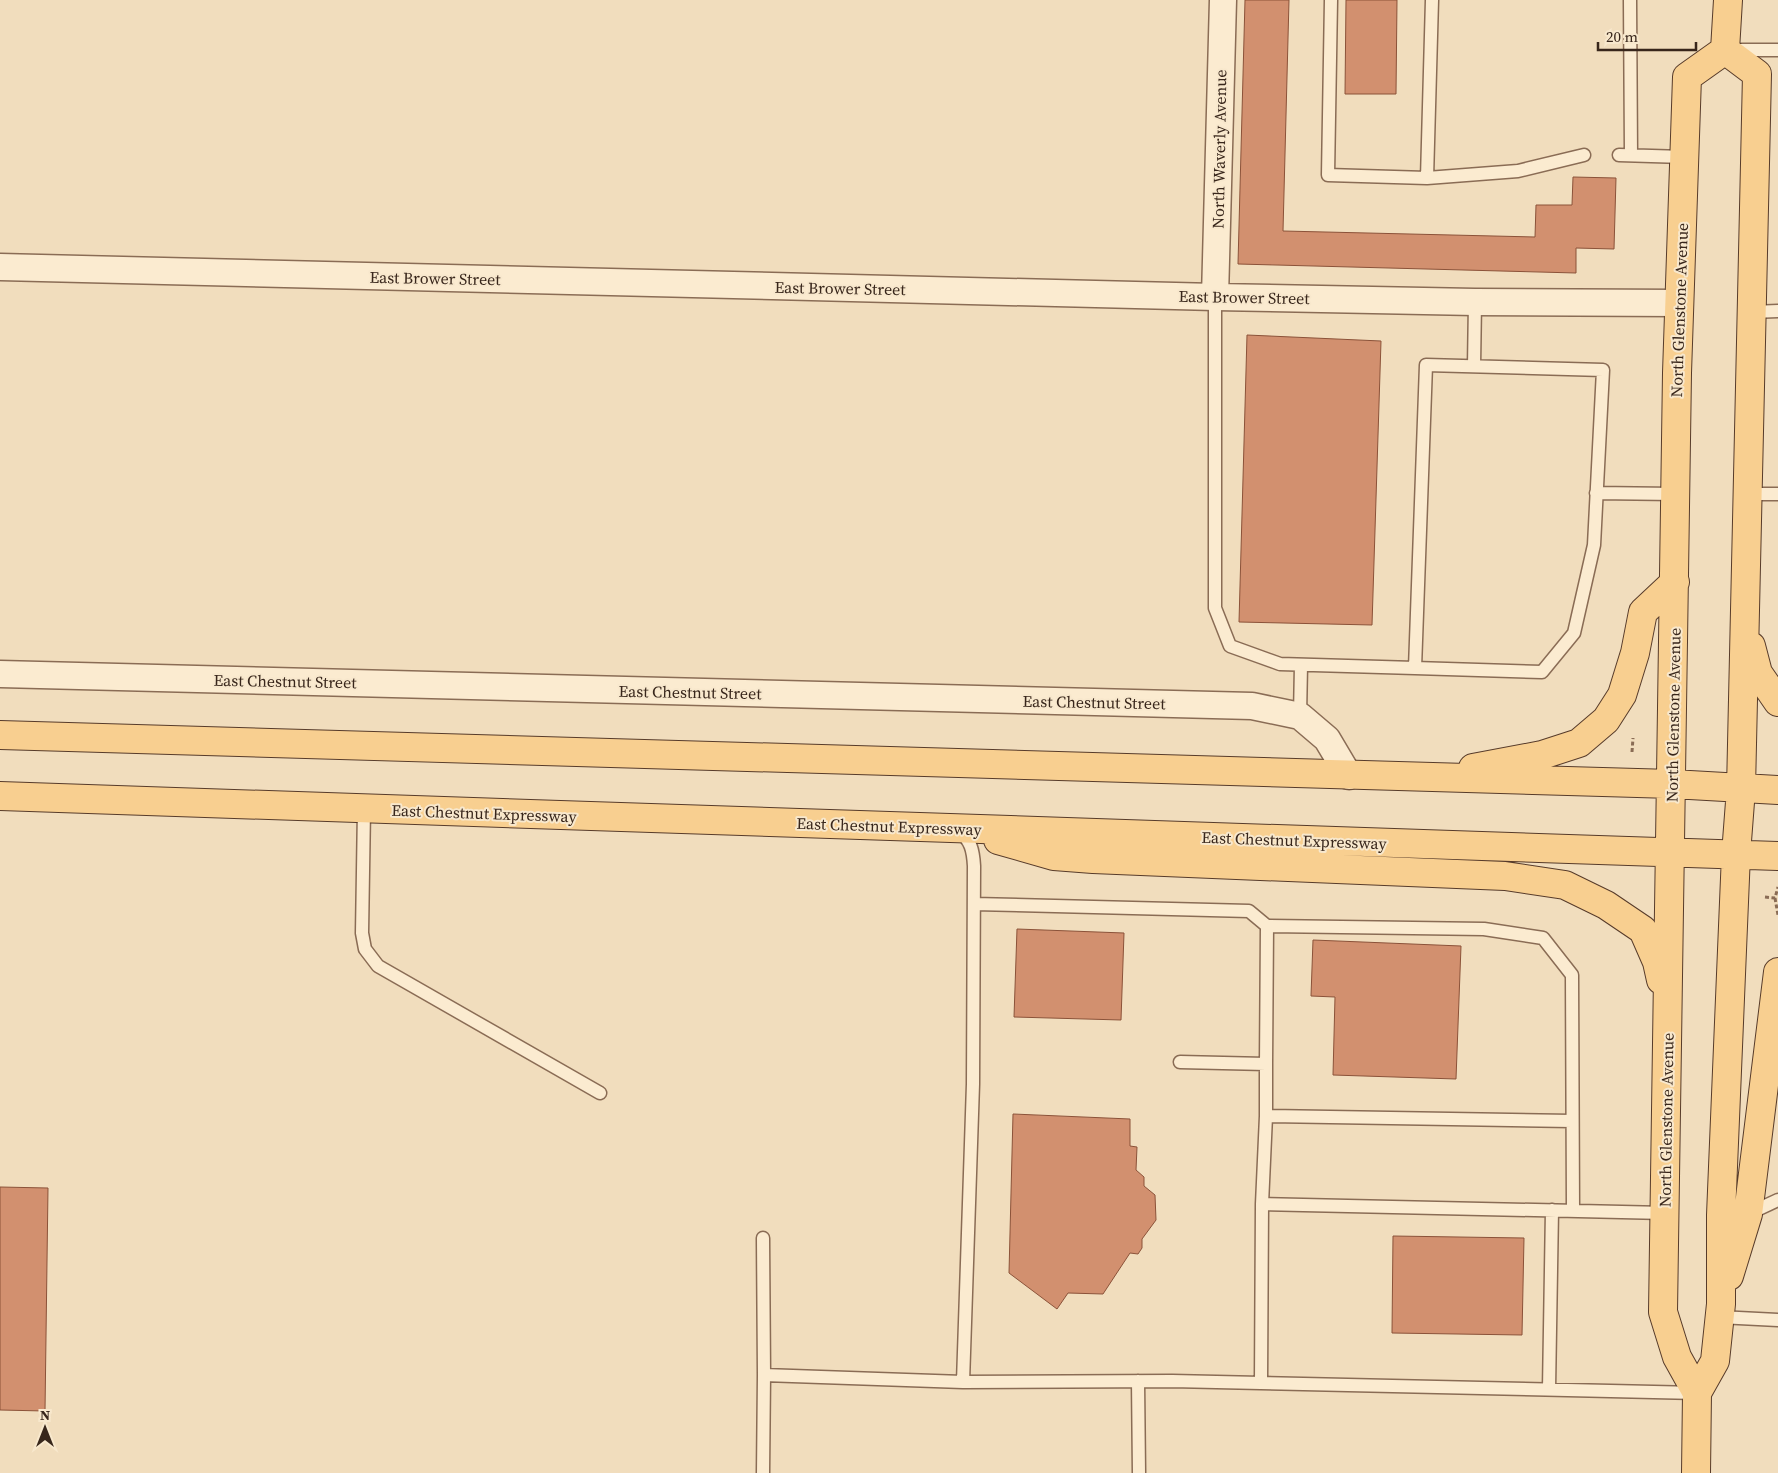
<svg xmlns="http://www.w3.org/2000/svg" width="1778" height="1473" font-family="'Source Serif 4',serif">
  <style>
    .building { fill: #d2906f; stroke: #8b5239 }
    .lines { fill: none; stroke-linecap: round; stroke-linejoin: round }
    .lane-casing { stroke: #8a6c55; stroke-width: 15 }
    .street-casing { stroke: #8a6c55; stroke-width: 29 }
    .primary-casing { stroke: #573b2a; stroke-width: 30 }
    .path { stroke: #8a6c55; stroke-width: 3; stroke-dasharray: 4 2.5; stroke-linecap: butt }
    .lane { stroke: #fbebd0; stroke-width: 12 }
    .street { stroke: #fbebd0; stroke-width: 26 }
    .primary { stroke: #f8cf90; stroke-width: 28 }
    .labels { text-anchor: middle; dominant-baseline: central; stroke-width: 4; stroke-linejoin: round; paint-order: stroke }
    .street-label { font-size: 16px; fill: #38261b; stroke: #f8e8cd }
  </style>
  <rect width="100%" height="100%" fill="#f1ddbd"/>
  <path class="building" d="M 1245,0 L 1289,0 L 1283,231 L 1535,237 L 1536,205 L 1572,205 L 1573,177 L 1616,178 L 1614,249 L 1576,248 L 1576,273 L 1238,264 Z
    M 1346,0 L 1397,0 L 1396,94 L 1345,94 Z
    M 1247,335 L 1381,341 L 1372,625 L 1239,622 Z
    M 1017,929 L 1124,933 L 1121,1020 L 1014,1017 Z
    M 1313,940 L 1461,946 L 1456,1079 L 1333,1075 L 1335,997 L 1311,996 Z
    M 1013,1114 L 1130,1119 L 1130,1146 L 1137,1147 L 1136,1170 L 1144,1177 L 1144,1186 L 1155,1195 L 1156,1220 L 1142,1239 L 1142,1248 L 1138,1254 L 1130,1253 L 1103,1294 L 1068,1293 L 1057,1309 L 1009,1273 Z
    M 0,1187 L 48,1188 L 45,1411 L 0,1410 Z
    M 1393,1236 L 1524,1238 L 1522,1335 L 1392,1333 Z"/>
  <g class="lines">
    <g class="lane-casing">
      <path id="lane" d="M 1331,0 L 1328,175 L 1427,178 L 1432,0
        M 1630,0 L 1631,154
        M 1733,50 L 1778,50
        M 1619,155 L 1684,157
        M 1427,178 L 1518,171 L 1584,155
        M 1215,297 L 1215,608 L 1230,646 L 1280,664 L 1415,668 L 1426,365 L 1603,370 L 1594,545 L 1574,633 L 1542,672 L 1415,668
        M 1752,312 L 1778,311
        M 1474,366 L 1475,302
        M 1596,493 L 1675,494
        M 1749,494 L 1778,494
        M 1300,716 L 1301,665
        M 364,809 L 362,933 L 365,949 L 378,966 L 600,1093
        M 959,830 C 971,842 973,849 974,866 L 973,1084 L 963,1382 L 1172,1381 L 1697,1393
        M 974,904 L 1249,911 L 1267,926 L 1266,1064
        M 1267,926 L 1484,929 L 1543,938 L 1572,975 L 1573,1210
        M 1180,1062 L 1266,1064 L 1266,1116 L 1262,1204 L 1261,1383
        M 1266,1116 L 1572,1121
        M 1262,1204 L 1665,1213
        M 1748,1214 L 1778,1200
        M 763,1238 L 764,1375 L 963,1382
        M 1719,1317 L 1778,1320
        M 1138,1381 L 1139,1473
        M 1549,1389 L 1552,1210
        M 763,1473 L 764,1375"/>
    </g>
    <g class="street-casing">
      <path id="street" d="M 0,267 L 1215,297 L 1475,302 L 1679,303
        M 1215,297 L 1223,0
        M 0,674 L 1252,706 L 1300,716 L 1327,739 L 1349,776"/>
    </g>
    <g class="primary-casing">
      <path id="primary" d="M 1725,50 L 1728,0
        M 1751,646 L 1758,673 L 1778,702
        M 0,735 L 1672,784 L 1778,790
        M 1473,768 L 1542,755 L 1579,743 L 1606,720 L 1622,695 L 1635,653 L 1643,612 L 1675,582
        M 0,796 L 1778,856
        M 998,840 L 1054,856 L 1093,859 L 1505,876 L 1565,885 L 1606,905 L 1643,930 L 1657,962 L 1661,980
        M 1729,1276 L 1748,1214 L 1778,972
        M 1697,1393 L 1677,1357 L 1663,1312 L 1677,373 L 1687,77 L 1725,50
        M 1696,1473 L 1697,1393 L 1715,1361 L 1721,1304 L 1721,1215 L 1736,854 L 1741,789 L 1757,74 L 1725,50"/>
    </g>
    <path class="path" d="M 1632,752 L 1633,738
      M 1765,897 L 1775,898 L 1778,887
      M 1775,898 L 1778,915"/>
    <use href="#lane" class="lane"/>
    <use href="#street" class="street"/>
    <use href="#primary" class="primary"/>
  </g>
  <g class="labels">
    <g class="street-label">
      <text transform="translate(1219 149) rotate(-89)">North Waverly Avenue</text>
      <text transform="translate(435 278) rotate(1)">East Brower Street</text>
      <text transform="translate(840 288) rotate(1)">East Brower Street</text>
      <text transform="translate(1244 297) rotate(1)">East Brower Street</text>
      <text transform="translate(1679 310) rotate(-88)">North Glenstone Avenue</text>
      <text transform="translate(285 681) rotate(1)">East Chestnut Street</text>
      <text transform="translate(690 692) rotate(1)">East Chestnut Street</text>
      <text transform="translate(1094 702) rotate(1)">East Chestnut Street</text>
      <text transform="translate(1673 715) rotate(-89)">North Glenstone Avenue</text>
      <text transform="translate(484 813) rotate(2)">East Chestnut Expressway</text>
      <text transform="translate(889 826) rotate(2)">East Chestnut Expressway</text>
      <text transform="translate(1294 840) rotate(2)">East Chestnut Expressway</text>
      <text transform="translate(1666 1120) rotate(-89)">North Glenstone Avenue</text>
    </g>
  </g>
  <g transform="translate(45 1428)" stroke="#f8e8cd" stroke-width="4" paint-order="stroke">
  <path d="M0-4L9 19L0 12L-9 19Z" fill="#38261b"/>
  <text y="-8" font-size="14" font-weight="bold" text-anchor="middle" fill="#38261b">N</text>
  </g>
  <path d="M1598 42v8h98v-8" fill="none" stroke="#38261b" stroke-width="2.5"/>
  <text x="1606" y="42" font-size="15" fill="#38261b" stroke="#f8e8cd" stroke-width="4" paint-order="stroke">20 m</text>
</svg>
